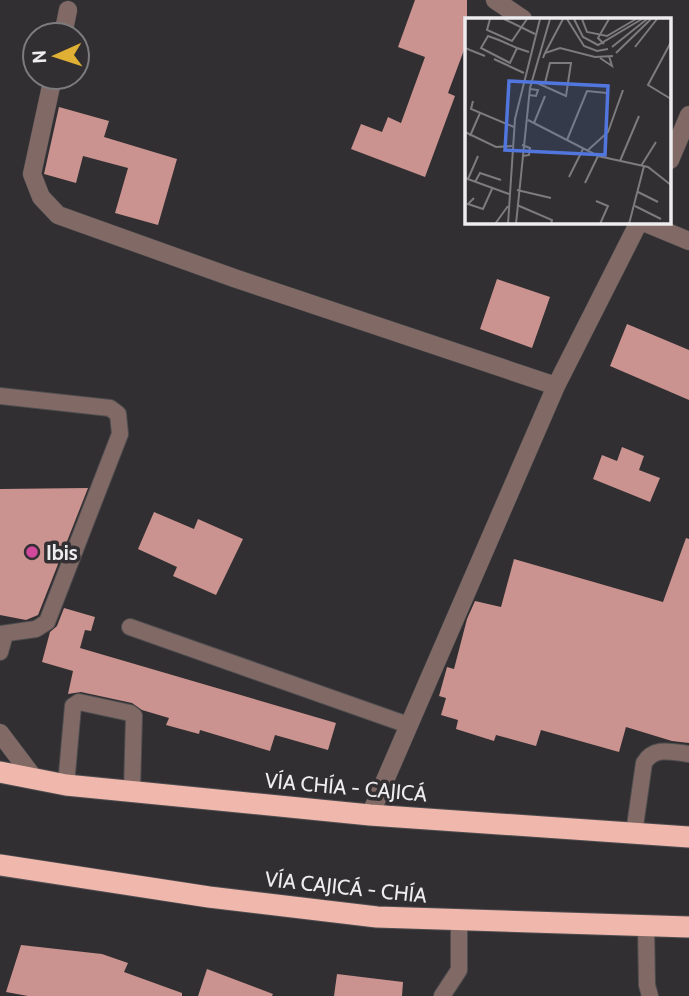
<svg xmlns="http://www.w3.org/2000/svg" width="689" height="996" font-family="Cabin,sans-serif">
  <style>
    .building { fill: #ca938f }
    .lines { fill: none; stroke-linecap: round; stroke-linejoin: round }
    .lane-casing { stroke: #4f4d50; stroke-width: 18 }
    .street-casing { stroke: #4f4d50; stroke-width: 19 }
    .highway-casing { stroke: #4f4d50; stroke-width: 23 }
    .lane { stroke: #816a65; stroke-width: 16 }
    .street { stroke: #816a65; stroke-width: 18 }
    .highway { stroke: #f0b8ac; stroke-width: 21 }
    .hotel-dot { fill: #d1479c; stroke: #312f32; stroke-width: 2.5 }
    .labels { text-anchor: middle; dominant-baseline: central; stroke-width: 7; stroke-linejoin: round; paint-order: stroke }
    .poi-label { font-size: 21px; font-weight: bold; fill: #edecee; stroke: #312f32; text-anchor: start }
    .street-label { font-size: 21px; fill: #edecee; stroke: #312f32 }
    .inset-road { fill: none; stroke: #7c7b7d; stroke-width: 2 }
    .view { fill: #5176de; fill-opacity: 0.15; stroke: #5176de; stroke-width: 3.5 }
    .inset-edge { fill: none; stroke: #edecee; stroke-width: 3.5 }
  </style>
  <rect width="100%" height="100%" fill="#312f32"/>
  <path class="building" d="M 415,0 L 467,0 L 467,42 L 448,93 L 455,96 L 425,177 L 351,149 L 361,124 L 382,132 L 388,117 L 401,123 L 425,57 L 398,47 Z
    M 59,107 L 109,121 L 104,137 L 177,159 L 158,225 L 115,213 L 128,168 L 83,156 L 76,183 L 44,174 Z
    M 497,279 L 550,297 L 532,348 L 480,329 Z
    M 627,324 L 689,350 L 689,400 L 610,366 Z
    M 622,447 L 644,456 L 639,470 L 660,478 L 650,502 L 593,479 L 602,455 L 617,461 Z
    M 88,488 L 38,615 L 26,620 L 0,615 L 0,489 Z
    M 154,512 L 194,529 L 198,519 L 243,539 L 216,595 L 173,576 L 177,567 L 138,549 Z
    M 686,538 L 689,539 L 689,743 L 672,741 L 626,727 L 619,752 L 541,730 L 536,746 L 496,735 L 494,741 L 456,729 L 458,720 L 441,715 L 446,698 L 439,696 L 447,667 L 454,669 L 467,619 L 475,601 L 501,607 L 514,559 L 663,602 Z
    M 64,608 L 95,617 L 91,631 L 85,630 L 80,648 L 336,723 L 328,750 L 275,735 L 270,751 L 200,730 L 199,734 L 166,725 L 169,718 L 142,710 L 132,703 L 81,692 L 68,694 L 73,671 L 42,662 L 50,632 L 57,626 Z
    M 21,945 L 102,954 L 128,963 L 124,972 L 182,993 L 182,996 L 28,996 L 6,992 Z
    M 207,969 L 273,994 L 272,996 L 198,996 Z
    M 337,974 L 403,982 L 402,996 L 334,996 Z"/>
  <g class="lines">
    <g class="lane-casing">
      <path id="lane" d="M 0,396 L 110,408 L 118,414 L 120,434 L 47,622 L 36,629 L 0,634
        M 130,627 L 408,725
        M 0,652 L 5,634
        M 66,785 L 73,706 L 79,702 L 130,713 L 134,716 L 132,791
        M 634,833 L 644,763 C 654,746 672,752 689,754
        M 646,926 L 647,985 L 650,996
        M 442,996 L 459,970 L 459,921"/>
    </g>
    <g class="street-casing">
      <path id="street" d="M 495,0 L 523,19
        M 63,35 L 68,10
        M 53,77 L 32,174 L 41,197 L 58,215 L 234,278 L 556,386
        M 670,160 L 689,115
        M 643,222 L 689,241
        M 0,733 L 34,778
        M 370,815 L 556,386 L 639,222"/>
    </g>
    <g class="highway-casing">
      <path id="highway" d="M 0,772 L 66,785 L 370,815 L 689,837
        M 0,865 L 209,897 L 377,917 L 689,927"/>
    </g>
    <use href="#lane" class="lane"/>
    <use href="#street" class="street"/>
    <use href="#highway" class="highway"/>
  </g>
  <circle class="hotel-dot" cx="32" cy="552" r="7"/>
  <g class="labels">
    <g class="poi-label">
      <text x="46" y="552">Ibis</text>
    </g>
    <g class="street-label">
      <text transform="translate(346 787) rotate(5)">VÍA CHÍA - CAJICÁ</text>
      <text transform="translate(346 887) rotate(6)">VÍA CAJICÁ - CHÍA</text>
    </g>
  </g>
  <g transform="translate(465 18)">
    <rect width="206" height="206" fill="#312f32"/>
    <path class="inset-road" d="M 25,1 L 22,12 L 47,23 L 62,1M 39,1 L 70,16M 102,1 L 119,28 L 132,33 L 143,31M 109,1 L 118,19 L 133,27 L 177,1M 117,1 L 122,14 L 142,18 L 171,1M 206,24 L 183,67 L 206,81M 139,26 L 133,20 L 144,1M 147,29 L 182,1M 170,29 L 192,1M 0,30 L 20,38M 52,30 L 45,45 L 16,30 L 23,18 L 34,22 L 52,30 L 64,34M 80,35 L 98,1M 151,35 L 186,1M 78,40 L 80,35 L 95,30 L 130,39 L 148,38M 135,40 L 147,48 L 144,38M 29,41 L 59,55M 70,64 L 101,78 L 106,45 L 85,45 L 80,65M 64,77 L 71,78 L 73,72 L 65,71M 8,83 L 6,91 L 49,109M 63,102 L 133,138 L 183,149 L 206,167M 69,105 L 80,78M 0,114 L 31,129 L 47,128M 5,118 L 15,95M 102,122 L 122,73 L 142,75M 57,127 L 65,130 L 64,137 L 58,138M 122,133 L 143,114 L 158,72M 155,143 L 174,98M 176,148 L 191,124M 104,159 L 118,131M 0,160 L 44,176M 3,161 L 13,138M 10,164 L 15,155 L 36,162M 120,165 L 133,138M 52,172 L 86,180M 173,174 L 193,184M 9,180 L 3,186 L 18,191 L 27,171M 131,183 L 143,188 L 135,206M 52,187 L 87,202 L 86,206M 170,188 L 196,201M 30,206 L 43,188M 43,206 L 50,101 L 75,1M 51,206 L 65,70 L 85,1M 164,206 L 179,148"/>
    <path class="view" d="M 44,63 L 143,68 L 140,137 L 40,132 Z"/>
    <rect width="206" height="206" class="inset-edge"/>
  </g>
  <g transform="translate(56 56) rotate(267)"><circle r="33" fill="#312f32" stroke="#7c7b7d" stroke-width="2"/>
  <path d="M0-5L12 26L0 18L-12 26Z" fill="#dfb034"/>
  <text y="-10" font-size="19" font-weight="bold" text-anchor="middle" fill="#edecee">N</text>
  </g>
</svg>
